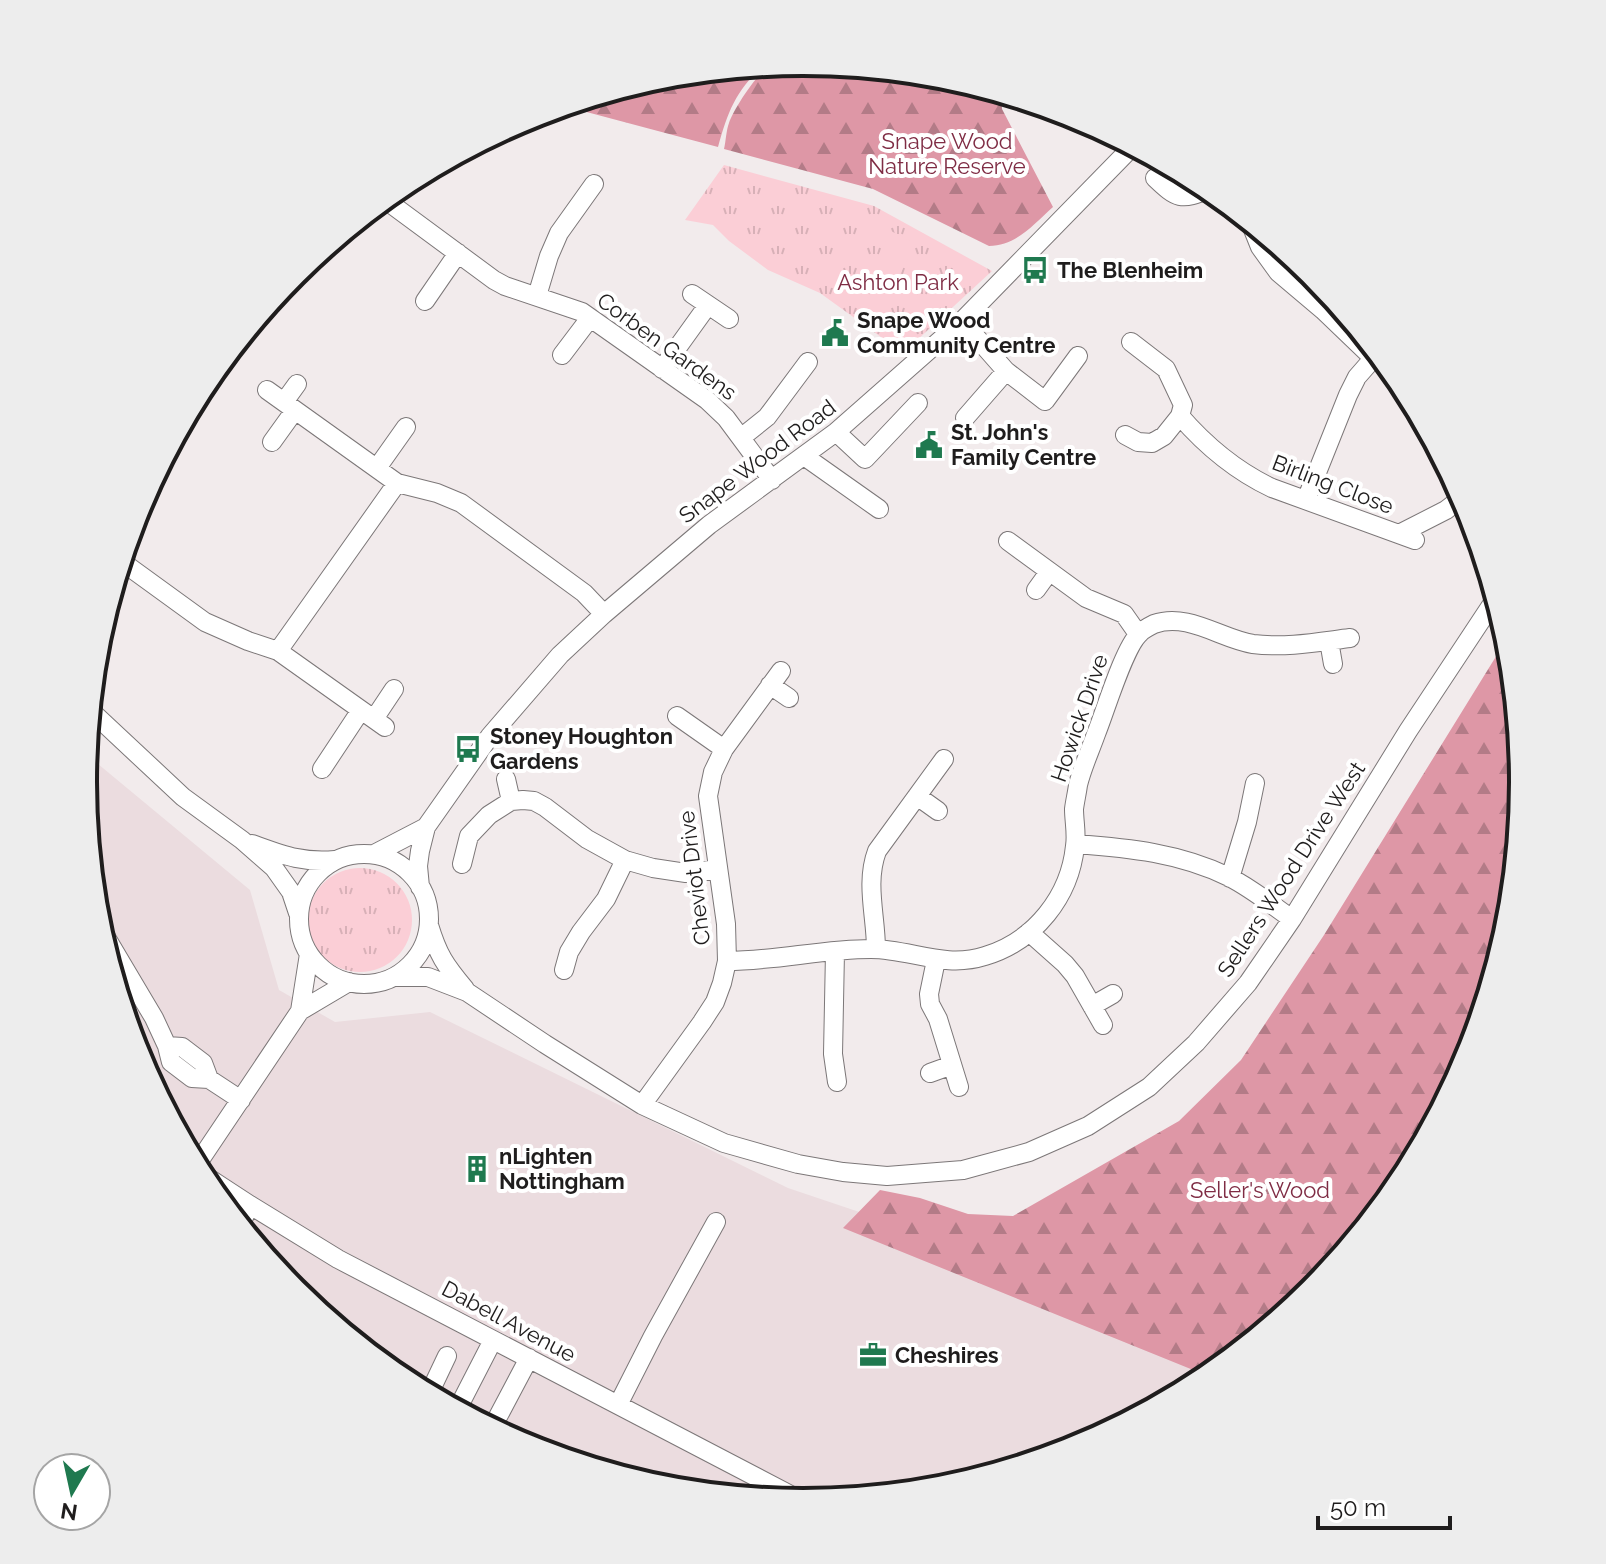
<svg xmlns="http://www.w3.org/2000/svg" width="1606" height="1564" font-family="Raleway,sans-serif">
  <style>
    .built { fill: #ebdcdf }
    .grass { fill: url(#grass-tufts) }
    .forest { fill: url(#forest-firs) }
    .garden { fill: #fbced6 }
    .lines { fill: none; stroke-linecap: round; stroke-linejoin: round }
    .minor-casing { stroke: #7c7778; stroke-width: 20 }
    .minor { stroke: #fff; stroke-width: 18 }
    .labels { text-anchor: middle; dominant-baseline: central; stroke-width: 8; stroke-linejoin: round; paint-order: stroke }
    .park-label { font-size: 22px; fill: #7f2c44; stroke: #fff }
    .poi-label { font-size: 22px; font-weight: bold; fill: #1f1d1d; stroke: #fff; text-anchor: start }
    .street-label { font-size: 22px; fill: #1f1d1d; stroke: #fff }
    .rim { fill: none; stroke: #1f1d1d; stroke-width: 4 }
  </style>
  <defs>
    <pattern id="grass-tufts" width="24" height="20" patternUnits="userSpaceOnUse" patternTransform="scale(2)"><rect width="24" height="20" fill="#fbced6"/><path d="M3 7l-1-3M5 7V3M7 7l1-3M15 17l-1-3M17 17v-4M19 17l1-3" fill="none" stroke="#d7b0b7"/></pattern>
    <pattern id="forest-firs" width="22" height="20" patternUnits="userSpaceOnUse" patternTransform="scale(2)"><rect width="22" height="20" fill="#de97a6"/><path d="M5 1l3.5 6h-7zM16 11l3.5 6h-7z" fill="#b37b87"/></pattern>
  </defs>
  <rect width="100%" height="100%" fill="#f2ebec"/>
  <path class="built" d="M 86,754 L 250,890 L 279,990 L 335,1022 L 430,1012 L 788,1188 L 892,1223 L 1212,1373 L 1203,1381 L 1078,1447 L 943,1488 L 803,1502 L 662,1488 L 527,1447 L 403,1380 L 294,1291 L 204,1182 L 138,1057 L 97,922 L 83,782 Z"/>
  <path class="grass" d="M 724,165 L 874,206 L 992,271 L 903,353 L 820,293 L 768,270 L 729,241 L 713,225 L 685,220 Z
    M308 920a52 52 0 1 1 104 0a52 52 0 1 1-104 0Z"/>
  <path class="forest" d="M 803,62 L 944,76 L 1001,93 L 1002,109 L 1053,207 C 1034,224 1016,246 989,246 L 873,189 L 724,149 C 726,141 726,131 729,123 C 733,110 758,71 771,65 C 779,61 794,63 803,62 Z
    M 762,66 C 735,93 728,111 718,147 L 564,106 L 663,76 Z
    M 1508,637 L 1523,782 L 1509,923 L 1468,1058 L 1401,1182 L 1312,1291 L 1208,1376 L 843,1228 L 880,1190 L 920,1198 L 968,1214 L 1013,1216 L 1179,1121 L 1241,1060 L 1324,935 Z"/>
  <path class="garden" d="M 891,231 L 916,244 L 885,302 L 861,289 Z"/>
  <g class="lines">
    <g class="minor-casing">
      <path id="minor" d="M 1155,178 C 1177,199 1181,201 1209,189
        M 391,204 L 494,280 L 505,286 L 582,312 L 707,400 L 726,418 L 772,480
        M 1250,222 L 1260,247 L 1278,272 L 1323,310 L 1373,358
        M 692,294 L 729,319
        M 537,296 L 549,256 L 559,233 L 594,184
        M 425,301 L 458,253
        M 962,321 L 1006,371 L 1045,401 L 1078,356
        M 562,355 L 590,318
        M 662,369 L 708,305
        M 267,390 L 397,483 L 437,493 L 461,503 L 584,593 L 604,614
        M 284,402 L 297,384
        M 1180,416 C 1206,446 1236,471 1272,488 L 1415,540
        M 965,418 L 1006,371
        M 836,432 L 865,459 L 918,403
        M 1125,435 L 1138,442 L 1152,443 L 1164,436 L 1180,416 L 1183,405 L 1166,369 L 1131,342
        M 742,437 L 767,417 L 808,362
        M 272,442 L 295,410
        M 804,456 L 879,509
        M 377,468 L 406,427
        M 1306,500 L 1348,395 L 1357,377 L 1378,353
        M 1399,534 L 1446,510 L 1463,497
        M 1008,541 L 1086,598 L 1124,614 L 1138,634
        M 121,561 L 205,622 L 248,641 L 278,651 L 385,727
        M 1036,590 L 1049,572
        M 1329,641 L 1333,664
        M 278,651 L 397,483
        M 770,685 L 789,698
        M 90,710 L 183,797 L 242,840 L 274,868 L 291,892 L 298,913
        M 677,716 L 724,749
        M 374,719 L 394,689
        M 322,769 L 361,710
        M 506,779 L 511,801
        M 917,796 L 938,811
        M 252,844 C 283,855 302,863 335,860
        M 1076,844 C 1129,848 1180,853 1229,877 C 1251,888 1272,905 1292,919
        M 374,854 L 426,827
        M299 919a65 65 0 1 1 130 0a65 65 0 1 1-130 0Z
        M 462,864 L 469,836 L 489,815 L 511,801 L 523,800 L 534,801 L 545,807 L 587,839 L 625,860 L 653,868 L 686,873 L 718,869
        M 1230,878 L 1247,822 L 1255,783
        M 420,887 L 418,866 L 420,851 L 426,827 L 490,736 L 560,655 L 604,614 L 709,525 L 836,432 L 962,321 L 1133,146
        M 97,922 L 154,1018 L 167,1046 L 171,1062 L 192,1078 L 209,1079 L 241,1100
        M 429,925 C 438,955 445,965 465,989
        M 1029,932 L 1065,964 L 1075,976 L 1103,1025
        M 876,949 C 876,916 865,883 877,851 L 944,759
        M 835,952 L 833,1054 L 837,1082
        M 936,960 L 929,994 L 930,1004 L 938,1019 L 959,1087
        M 727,961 C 775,961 823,949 871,949 C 911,949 944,969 985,956 C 1035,941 1070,896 1075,846 C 1077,834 1074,821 1074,809 C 1075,801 1077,793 1078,785 C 1082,768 1090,751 1096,734 C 1105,712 1124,648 1139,634 C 1142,630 1150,626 1154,624 C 1188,612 1221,639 1253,644 C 1286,648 1318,642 1350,638
        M 564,970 L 569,952 L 581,932 L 606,899 L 625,860
        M 394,977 L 428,977 L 467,992 L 545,1044 L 642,1105 L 724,1143 L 798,1164 L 843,1172 L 887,1176 L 963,1170 L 1029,1152 L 1088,1126 L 1149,1087 L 1196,1043 L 1248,983 L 1292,919 L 1408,731 L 1496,598
        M 1092,1006 L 1113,994
        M 300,1011 L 309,954
        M 167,1046 L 182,1047 L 203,1063 L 209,1079
        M 930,1073 L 952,1065
        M 642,1105 L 702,1022 L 715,1002 L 722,983 L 727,961 L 726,924 L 708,796 L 713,772 L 724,749 L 781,671
        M 196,1166 L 300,1011 L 349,982
        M 198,1171 L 250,1205 L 338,1259 L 804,1502
        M 240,1225 L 250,1205
        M 429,1394 L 447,1356
        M 618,1405 L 653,1336 L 716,1222
        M 457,1410 L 493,1340
        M 492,1428 L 529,1358"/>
    </g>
    <use href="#minor" class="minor"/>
  </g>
  <defs>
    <g id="bus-bare" transform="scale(2.16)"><path d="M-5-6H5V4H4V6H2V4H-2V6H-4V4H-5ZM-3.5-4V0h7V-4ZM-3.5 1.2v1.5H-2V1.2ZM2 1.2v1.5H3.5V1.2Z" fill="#1f794f" stroke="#fff" stroke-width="2.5" paint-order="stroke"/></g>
    <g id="civic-bare" transform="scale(2.16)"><path d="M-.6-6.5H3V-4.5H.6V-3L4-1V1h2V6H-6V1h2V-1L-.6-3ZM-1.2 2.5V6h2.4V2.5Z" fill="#1f794f" stroke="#fff" stroke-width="2.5" paint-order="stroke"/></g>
    <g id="building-bare" transform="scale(2.16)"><path d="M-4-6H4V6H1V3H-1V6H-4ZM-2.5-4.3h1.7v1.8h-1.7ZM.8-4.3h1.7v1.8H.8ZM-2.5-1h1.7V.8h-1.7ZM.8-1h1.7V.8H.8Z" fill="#1f794f" stroke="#fff" stroke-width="2.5" paint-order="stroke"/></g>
    <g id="office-bare" transform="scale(2.16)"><path d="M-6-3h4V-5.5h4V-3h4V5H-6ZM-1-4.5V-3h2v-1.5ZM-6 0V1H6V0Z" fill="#1f794f" stroke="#fff" stroke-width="2.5" paint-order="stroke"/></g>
  </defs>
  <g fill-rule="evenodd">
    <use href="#bus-bare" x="1035" y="270"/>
    <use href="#civic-bare" x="835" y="333"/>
    <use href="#civic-bare" x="929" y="445"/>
    <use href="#bus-bare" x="468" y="749"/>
    <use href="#building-bare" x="477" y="1169"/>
    <use href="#office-bare" x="873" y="1355"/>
  </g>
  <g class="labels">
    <g class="park-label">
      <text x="947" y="141">Snape Wood<tspan x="947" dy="25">Nature Reserve</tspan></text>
      <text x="898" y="282">Ashton Park</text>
      <text x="1260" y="1190">Seller's Wood</text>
    </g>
    <g class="poi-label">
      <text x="1057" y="270">The Blenheim</text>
      <text x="857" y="320">Snape Wood<tspan x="857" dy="25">Community Centre</tspan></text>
      <text x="951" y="432">St. John's<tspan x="951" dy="25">Family Centre</tspan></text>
      <text x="490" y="736">Stoney Houghton<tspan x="490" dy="25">Gardens</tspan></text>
      <text x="499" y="1156">nLighten<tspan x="499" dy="25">Nottingham</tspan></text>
      <text x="895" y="1355">Cheshires</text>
    </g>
    <g class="street-label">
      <text transform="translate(667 346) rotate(36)">Corben Gardens</text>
      <text transform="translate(757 461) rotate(-37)">Snape Wood Road</text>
      <text transform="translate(1333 484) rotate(21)">Birling Close</text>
      <text transform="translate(1079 718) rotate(-71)">Howick Drive</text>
      <text transform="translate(1291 869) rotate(-57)">Sellers Wood Drive West</text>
      <text transform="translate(694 878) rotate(-97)">Cheviot Drive</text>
      <text transform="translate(509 1321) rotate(28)">Dabell Avenue</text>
    </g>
  </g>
  <path d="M0 0H1606V1564H0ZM97 782a706 706 0 1 1 1412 0a706 706 0 1 1-1412 0Z" fill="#ededed" fill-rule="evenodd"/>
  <path class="rim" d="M97 782a706 706 0 1 1 1412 0a706 706 0 1 1-1412 0Z"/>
  <g transform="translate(72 1492) rotate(189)"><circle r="38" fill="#ffffff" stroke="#a5a5a5" stroke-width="2"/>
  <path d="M0-6L14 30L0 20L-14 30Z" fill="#1f794f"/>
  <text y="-12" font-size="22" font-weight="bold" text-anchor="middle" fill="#1f1d1d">N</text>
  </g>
  <path d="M1318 1516v12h132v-12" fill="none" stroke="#1f1d1d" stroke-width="4"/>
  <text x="1330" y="1516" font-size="24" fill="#1f1d1d" stroke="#ffffff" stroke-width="6" paint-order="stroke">50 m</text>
</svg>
